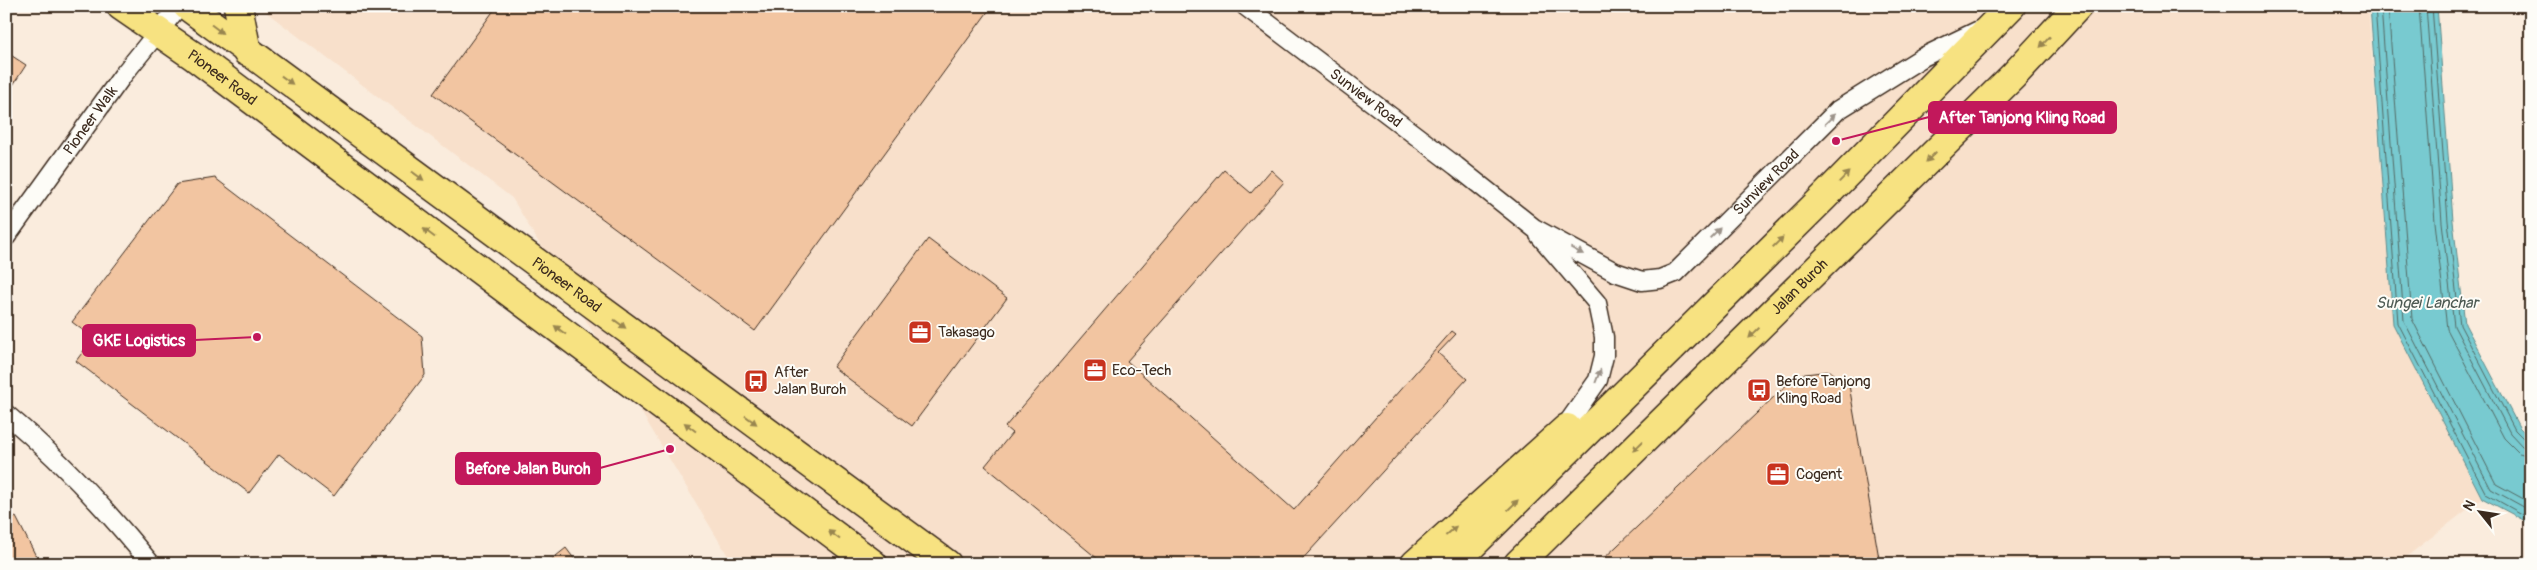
<svg xmlns="http://www.w3.org/2000/svg" width="2537" height="570" font-family="Pangolin,sans-serif">
  <style>
    .built { fill: #f8e0cb }
    .water { fill: #78cad0; stroke: #608a89 }
    .lines { fill: none; stroke-linecap: round; stroke-linejoin: round }
    .shore { stroke: #536a65; stroke-width: 1 }
    .building { fill: #f2c5a1; stroke: #3b2a1e }
    .minor-casing { stroke: #3b2a1e; stroke-width: 21 }
    .primary-casing { stroke: #3b2a1e; stroke-width: 31 }
    .minor { stroke: #fdfcf7; stroke-width: 18 }
    .primary { stroke: #f7e281; stroke-width: 28 }
    .oneway { fill: #998650 }
    .oneway2 { fill: #9c938a }
    .labels { text-anchor: middle; dominant-baseline: central; stroke-width: 4; stroke-linejoin: round; paint-order: stroke }
    .street-label { font-size: 15px; fill: #3b2a1e; stroke: #fdfcf7 }
    .poi-label { font-size: 15px; fill: #3b2a1e; stroke: #fdfcf7; text-anchor: start }
    .water-label { font-size: 16px; font-style: italic; fill: #4d5a53; stroke: #fdfcf7 }
    .leader { fill: none; stroke: #c2185b; stroke-width: 2 }
    .callout-dot { fill: #c2185b; stroke: #fdfcf7; stroke-width: 2 }
    .callout { fill: #c2185b; stroke: #c2185b; stroke-width: 2 }
    .callout-label { font-size: 16px; text-anchor: middle; font-weight: bold; fill: #fff }
  </style>
  <rect width="100%" height="100%" fill="#faecdd"/>
  <filter id="ink" filterUnits="userSpaceOnUse"><feTurbulence type="fractalNoise" baseFrequency=".02" numOctaves="2"/><feDisplacementMap in="SourceGraphic" scale="10" xChannelSelector="R" yChannelSelector="G"/><feConvolveMatrix kernelMatrix="1 2 1 2 8 2 1 2 1" color-interpolation-filters="sRGB"/></filter>
  <g filter="url(#ink)">
    <path class="built" d="M 258,6 L 2368,6 L 2393,324 L 2482,498 L 2397,564 L 730,564 L 728,556 L 512,198 Z"/>
    <path class="water" d="M 2370,6 L 2437,6 L 2453,221 L 2465,324 L 2519,427 L 2531,439 L 2531,524 L 2482,498 L 2393,324 Z"/>
    <g class="lines">
      <path class="shore" d="M 2375,6 L 2398,323 L 2486,494 L 2531,519
        M 2381,6 L 2404,321 L 2491,489 L 2531,511
        M 2388,6 L 2412,319 L 2496,484 L 2531,503
        M 2419,6 L 2435,222 L 2447,329 L 2504,438 L 2519,453 L 2531,456
        M 2426,6 L 2442,222 L 2454,326 L 2510,433 L 2522,446 L 2531,449
        M 2432,6 L 2448,221 L 2460,325 L 2515,430 L 2526,441 L 2531,442"/>
    </g>
    <path class="building" d="M 497,6 L 992,6 L 755,331 L 433,94 Z
      M 6,52 L 26,65 L 6,96 Z
      M 1224,170 L 1251,193 L 1271,170 L 1284,182 L 1127,361 L 1294,510 L 1452,331 L 1456,334 L 1438,353 L 1467,379 L 1298,564 L 1104,564 L 985,466 L 1012,433 L 1005,427 Z
      M 215,178 L 422,336 L 425,375 L 334,496 L 279,454 L 249,493 L 76,361 L 93,338 L 72,322 L 177,184 Z
      M 928,239 L 1007,298 L 912,426 L 833,367 Z
      M 1830,371 L 1849,385 L 1880,564 L 1598,564 L 1797,375 Z
      M 16,517 L 40,564 L 6,564 L 6,522 Z
      M 566,548 L 578,564 L 546,564 Z"/>
    <g class="lines">
      <g class="minor-casing">
        <g id="minor">
          <path id="s1" d="M 1245,6 L 1456,166 L 1534,228 L 1615,272 L 1642,281 L 1660,279 L 1675,273 L 1838,110 L 1923,57 L 1979,30"/>
          <path d="M 1539,235 L 1597,303 L 1604,337 L 1604,356 L 1598,380 L 1562,431"/>
          <path id="s2" d="M 6,237 L 123,75 L 179,6"/>
          <path d="M 6,414 C 60,459 107,510 151,564"/>
        </g>
      </g>
      <g class="primary-casing">
        <g id="primary">
          <path id="s3" d="M 121,6 L 195,57 L 873,564"/>
          <path id="s4" d="M 187,6 L 947,564"/>
          <path d="M 238,6 L 247,52"/>
          <path d="M 1415,564 L 1567,428"/>
          <path d="M 1453,564 L 1824,197 L 2011,6"/>
          <path id="s5" d="M 1518,564 L 2013,76 L 2078,6"/>
        </g>
      </g>
      <use href="#minor" class="minor"/>
      <use href="#primary" class="primary"/>
    </g>
    <defs><path id="oneway-solid" d="M-6-.8H1V-3.2L6.5 0L1 3.2V.8H-6Z" transform="scale(1.25)"/></defs>
    <g class="oneway">
      <use href="#oneway-solid" transform="translate(217 29) rotate(37)"/>
      <use href="#oneway-solid" transform="translate(2045 42) rotate(133)"/>
      <use href="#oneway-solid" transform="translate(287 80) rotate(36)"/>
      <use href="#oneway-solid" transform="translate(1931 157) rotate(135)"/>
      <use href="#oneway-solid" transform="translate(418 176) rotate(36)"/>
      <use href="#oneway-solid" transform="translate(1844 177) rotate(-46)"/>
      <use href="#oneway-solid" transform="translate(429 233) rotate(-143)"/>
      <use href="#oneway-solid" transform="translate(1778 242) rotate(-45)"/>
      <use href="#oneway-solid" transform="translate(620 324) rotate(36)"/>
      <use href="#oneway-solid" transform="translate(560 330) rotate(-143)"/>
      <use href="#oneway-solid" transform="translate(1754 333) rotate(136)"/>
      <use href="#oneway-solid" transform="translate(751 420) rotate(36)"/>
      <use href="#oneway-solid" transform="translate(690 427) rotate(-143)"/>
      <use href="#oneway-solid" transform="translate(1638 446) rotate(136)"/>
      <use href="#oneway-solid" transform="translate(1513 505) rotate(-44)"/>
      <use href="#oneway-solid" transform="translate(1451 531) rotate(-42)"/>
      <use href="#oneway-solid" transform="translate(834 535) rotate(-143)"/>
    </g>
    <g class="oneway2">
      <use href="#oneway-solid" transform="translate(1830 119) rotate(-45)"/>
      <use href="#oneway-solid" transform="translate(1715 233) rotate(-45)"/>
      <use href="#oneway-solid" transform="translate(1577 251) rotate(28)"/>
      <use href="#oneway-solid" transform="translate(1598 376) rotate(-69)"/>
    </g>
  </g>
  <defs>
    <g id="office-square" transform="scale(1.25)"><rect x="-9" y="-9" width="18" height="18" rx="4" fill="#c8321e" stroke="#fdfcf7"/><path d="M-6-3h4V-5.5h4V-3h4V5H-6ZM-1-4.5V-3h2v-1.5ZM-6 0V1H6V0Z" fill="#fff"/></g>
    <g id="bus-square" transform="scale(1.25)"><rect x="-9" y="-9" width="18" height="18" rx="4" fill="#c8321e" stroke="#fdfcf7"/><path d="M-5-6H5V4H4V6H2V4H-2V6H-4V4H-5ZM-3.5-4V0h7V-4ZM-3.5 1.2v1.5H-2V1.2ZM2 1.2v1.5H3.5V1.2Z" fill="#fff"/></g>
  </defs>
  <g fill-rule="evenodd">
    <use href="#office-square" x="920" y="332"/>
    <use href="#office-square" x="1095" y="370"/>
    <use href="#bus-square" x="756" y="381"/>
    <use href="#bus-square" x="1759" y="390"/>
    <use href="#office-square" x="1778" y="474"/>
  </g>
  <g class="labels">
    <g class="street-label">
      <text stroke="none"><textPath href="#s3" startOffset="124">Pioneer Road</textPath></text>
      <text stroke="none"><textPath href="#s1" startOffset="152">Sunview Road</textPath></text>
      <text stroke="none"><textPath href="#s2" startOffset="144">Pioneer Walk</textPath></text>
      <text stroke="none"><textPath href="#s1" startOffset="648">Sunview Road</textPath></text>
      <text stroke="none"><textPath href="#s4" startOffset="471">Pioneer Road</textPath></text>
      <text stroke="none"><textPath href="#s5" startOffset="395">Jalan Buroh</textPath></text>
    </g>
    <g class="poi-label">
      <text x="938" y="332">Takasago</text>
      <text x="1112" y="370">Eco-Tech</text>
      <text x="774" y="372">After<tspan x="774" dy="17">Jalan Buroh</tspan></text>
      <text x="1776" y="381">Before Tanjong<tspan x="1776" dy="17">Kling Road</tspan></text>
      <text x="1796" y="474">Cogent</text>
    </g>
    <g class="water-label">
      <text x="2427" y="303">Sungei Lanchar</text>
    </g>
  </g>
  <path class="leader" d="M1836 141L1929 117M257 337L195 340M670 449L600 468"/>
  <g class="callout-dot">
    <circle cx="1836" cy="141" r="5"/>
    <circle cx="257" cy="337" r="5"/>
    <circle cx="670" cy="449" r="5"/>
  </g>
  <g class="callout">
    <rect x="1929" y="102" width="187" height="31" rx="5"/>
    <rect x="83" y="325" width="112" height="31" rx="5"/>
    <rect x="456" y="453" width="144" height="31" rx="5"/>
  </g>
  <g class="callout-label">
    <text x="2022" y="123">After Tanjong Kling Road</text>
    <text x="139" y="346">GKE Logistics</text>
    <text x="528" y="474">Before Jalan Buroh</text>
  </g>
  <rect width="2537" height="570" fill="none" stroke="#fdfcf7" stroke-width="25"/>
  <rect x="12" y="12" width="2512" height="545" fill="none" stroke="#3b2a1e" stroke-width="2" filter="url(#ink)"/>
  <g transform="translate(2480 512) rotate(300)" stroke="#fdfcf7" stroke-width="4" paint-order="stroke">
  <path d="M0-4L9 19L0 12L-9 19Z" fill="#3b2a1e"/>
  <text y="-8" font-size="14" font-weight="bold" text-anchor="middle" fill="#3b2a1e">N</text>
  </g>
</svg>
